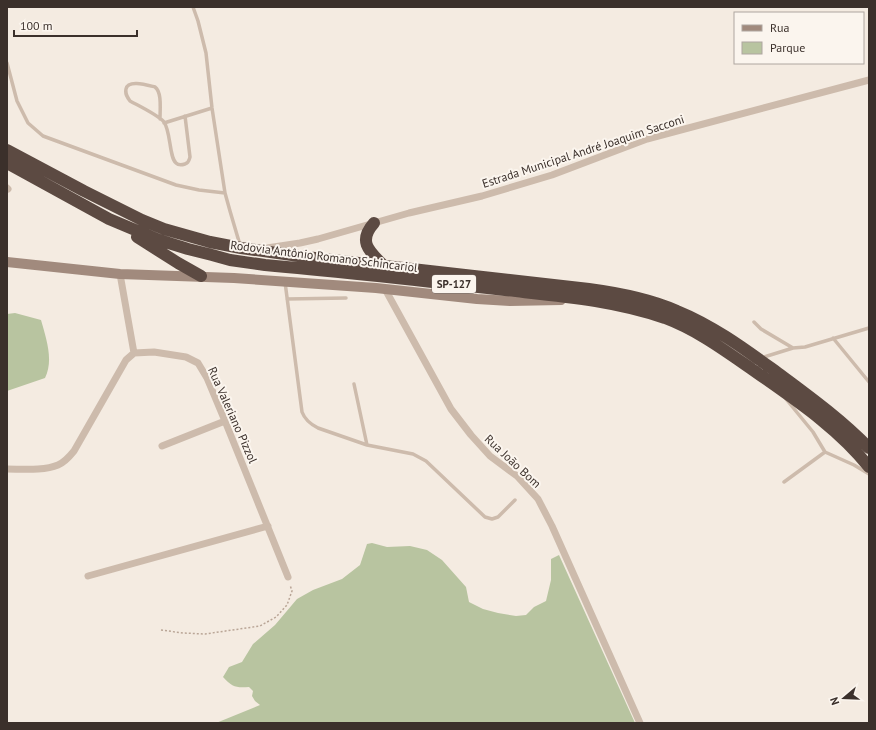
<svg xmlns="http://www.w3.org/2000/svg" width="876" height="730" font-family="'PT Sans',sans-serif">
  <style>
    .green { fill: #b8c4a0 }
    .lines { fill: none; stroke-linecap: round; stroke-linejoin: round }
    .path { stroke: #b9a596; stroke-width: 1.5; stroke-dasharray: 2 2; stroke-linecap: butt }
    .lane { stroke: #cdbbac; stroke-width: 3.5 }
    .street { stroke: #cdbbac; stroke-width: 7 }
    .secondary { stroke: #a18a7d; stroke-width: 10 }
    .highway { stroke: #5c4a42; stroke-width: 12 }
    .labels { text-anchor: middle; dominant-baseline: central; stroke-width: 4; stroke-linejoin: round; paint-order: stroke }
    .shield { fill: #fbf5ee; stroke: #756b66; stroke-width: 1 }
    .shield-label { font-size: 11px; font-weight: bold; fill: #3b302b }
    .street-label { font-size: 12px; fill: #3b302b; stroke: #fbf5ee }
  </style>
  <rect width="100%" height="100%" fill="#f4ebe1"/>
  <path class="green" d="M 15,313 L 41,320 C 46,338 54,360 45,378 L 7,391 L 7,314 Z
    M 372,543 L 387,547 L 410,546 L 427,550 L 442,560 L 466,587 L 469,602 L 483,609 L 498,613 L 516,616 L 526,615 L 534,607 L 546,601 L 551,580 L 551,559 L 559,555 L 635,723 L 216,723 L 260,705 L 255,701 L 252,696 L 253,691 L 249,687 C 236,688 232,687 223,677 L 229,667 L 242,662 L 253,644 L 275,625 L 297,599 L 313,590 L 342,579 L 360,565 L 367,544 Z"/>
  <g class="lines">
    <path class="path" d="M 161,630 L 183,633 L 205,634 L 260,626 L 276,617 L 287,605 L 292,591 L 290,585"/>
    <path class="lane" d="M 193,7 L 198,21 L 206,53 L 212,108 L 225,193 L 230,211 L 240,245
      M 7,63 L 17,101 L 28,123 L 43,136 L 176,185 L 199,190 L 225,193
      M 160,119 C 160,109 162,92 155,87 C 147,85 128,79 126,89 C 125,94 127,97 130,101 C 139,106 158,115 164,122 C 171,132 169,157 176,163 C 178,165 182,165 185,164 C 189,163 189,160 190,157 L 185,116
      M 164,123 L 212,108
      M 285,282 L 302,412 C 305,420 310,424 318,428 L 367,445 L 413,454 L 426,461 L 485,517 L 492,519 L 498,517 L 515,500
      M 287,299 L 346,298
      M 754,322 L 761,329 L 793,348
      M 833,338 L 869,382
      M 761,358 L 793,348 L 805,347 L 869,328
      M 354,384 L 367,445
      M 786,399 L 813,432 L 825,452 L 854,465 L 869,474
      M 784,482 L 825,452"/>
    <path class="street" d="M 7,188 L 8,189
      M 267,248 L 300,243 L 318,239 L 409,213 L 482,196 L 552,175 L 647,139 L 869,80
      M 120,274 L 134,353
      M 385,289 L 451,409 L 471,435 L 490,456 L 517,476 L 538,499 L 552,526 L 640,723
      M 162,446 L 225,421
      M 7,469 C 22,469 44,471 58,465 C 65,462 70,456 74,451 L 126,360 L 134,353 L 154,352 L 186,357 L 198,363 L 207,378 L 225,421 L 288,577
      M 88,576 L 268,526"/>
    <path class="secondary" d="M 7,262 L 120,274 L 234,278 L 376,288 L 477,299 L 510,301 L 561,300"/>
    <path class="highway" d="M 7,150 L 84,191 L 142,220 L 164,229 L 210,242 L 241,248 L 306,257 L 589,289 C 619,293 650,299 677,311 C 714,326 746,350 778,373 C 809,396 842,420 869,448
      M 7,163 L 109,219 L 159,240 L 188,249 L 212,255 L 230,260 L 265,265 C 345,272 425,281 505,290 C 559,296 613,300 665,318 C 697,330 724,350 753,370 C 794,399 837,427 869,467
      M 374,223 C 357,242 370,252 384,266
      M 137,237 L 178,263 L 201,276"/>
  </g>
  <g class="labels">
    <rect class="shield" x="432" y="275" width="44" height="18" rx="3"/>
    <g class="shield-label">
      <text x="454" y="284">SP-127</text>
    </g>
    <g class="street-label">
      <text transform="translate(583 151) rotate(-18)">Estrada Municipal André Joaquim Sacconi</text>
      <text transform="translate(324 256) rotate(7)">Rodovia Antônio Romano Schincariol</text>
      <text transform="translate(233 415) rotate(66)">Rua Valeriano Pizzol</text>
      <text transform="translate(513 461) rotate(43)">Rua João Bom</text>
    </g>
  </g>
  <rect width="876" height="730" fill="none" stroke="#3b302b" stroke-width="16"/>
  <rect x="734" y="12" width="130" height="52" fill="#fbf5ee" stroke="#aea6a0"/>
  <rect x="742" y="25" width="20" height="6" fill="#a18a7d" stroke="#aea6a0"/>
  <text x="770" y="32" font-size="12" fill="#3b302b">Rua</text>
  <rect x="742" y="42" width="20" height="12" fill="#b8c4a0" stroke="#aea6a0"/>
  <text x="770" y="52" font-size="12" fill="#3b302b">Parque</text>
  <g transform="translate(844 698) rotate(251)" stroke="#fbf5ee" stroke-width="3" paint-order="stroke">
  <path d="M0-3L7 15L0 10L-7 15Z" fill="#3b302b"/>
  <text y="-6" font-size="11" font-weight="bold" text-anchor="middle" fill="#3b302b">N</text>
  </g>
  <path d="M14 30v6h123v-6" fill="none" stroke="#3b302b" stroke-width="2"/>
  <text x="20" y="30" font-size="12" fill="#3b302b" stroke="#fbf5ee" stroke-width="3" paint-order="stroke">100 m</text>
</svg>
